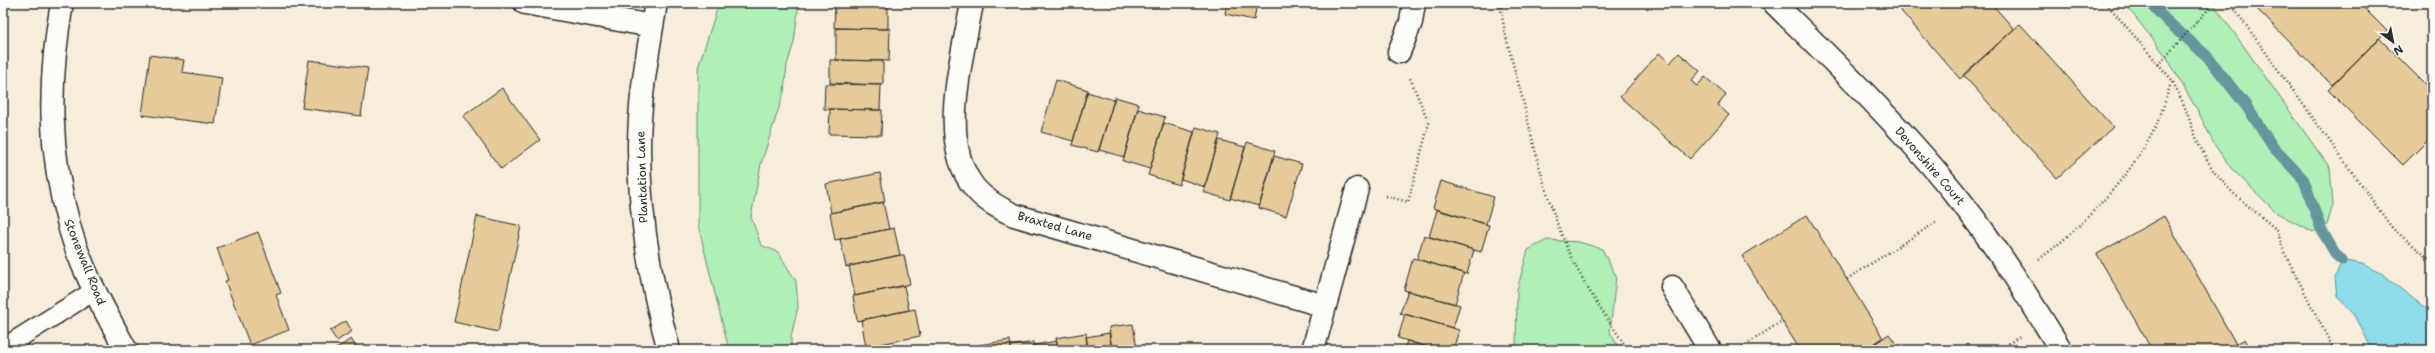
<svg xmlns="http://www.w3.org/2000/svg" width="2435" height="353" font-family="'Shantell Sans',sans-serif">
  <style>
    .green { fill: #afefb8; stroke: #6d8d72 }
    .water { fill: #8cdce9; stroke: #65959d }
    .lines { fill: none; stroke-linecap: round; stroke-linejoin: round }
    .stream { stroke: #65959d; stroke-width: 11 }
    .building { fill: #e5ca9a; stroke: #2b2b2b }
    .lane-casing { stroke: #2b2b2b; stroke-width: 21 }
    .street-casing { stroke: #2b2b2b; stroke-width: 25 }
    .secondary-casing { stroke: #2b2b2b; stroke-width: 25 }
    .path { stroke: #2b2b2b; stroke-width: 2.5; stroke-dasharray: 1 3; stroke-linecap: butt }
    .lane { stroke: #fdfcf7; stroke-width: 18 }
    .street { stroke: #fdfcf7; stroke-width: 22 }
    .secondary { stroke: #fdfcf7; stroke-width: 22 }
    .labels { text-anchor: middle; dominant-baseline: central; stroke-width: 3; stroke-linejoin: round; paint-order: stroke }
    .street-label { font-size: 12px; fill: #2b2b2b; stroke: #fdfcf7 }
  </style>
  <rect width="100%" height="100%" fill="#f6eddb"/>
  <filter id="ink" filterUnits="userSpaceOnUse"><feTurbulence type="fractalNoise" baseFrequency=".025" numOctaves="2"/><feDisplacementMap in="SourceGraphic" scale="8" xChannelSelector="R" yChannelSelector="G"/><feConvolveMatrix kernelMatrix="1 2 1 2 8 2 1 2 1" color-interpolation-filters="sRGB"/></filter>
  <g filter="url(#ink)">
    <path class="green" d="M 719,3 L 796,3 L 798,11 L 794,42 L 787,65 L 784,92 L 761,164 L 751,217 L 761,245 L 778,252 L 796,281 L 798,307 L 791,337 L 791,350 L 729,350 L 698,225 L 698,68 Z
      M 2124,3 L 2213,3 L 2330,168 L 2333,204 L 2327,225 L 2313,232 L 2277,213 L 2231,168 L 2214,144 L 2201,117 L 2166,56 Z
      M 1547,240 L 1579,242 L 1602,249 L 1616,276 L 1610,332 L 1620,350 L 1516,350 L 1517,290 L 1528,250 Z"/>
    <path class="water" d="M 2342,260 L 2362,264 L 2380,273 L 2432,313 L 2432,350 L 2372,350 L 2354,313 L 2337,297 L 2335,278 Z"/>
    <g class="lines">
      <path class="stream" d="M 2150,3 L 2167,21 L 2207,56 L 2247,107 L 2273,147 L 2304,180 L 2321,229 L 2336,255 L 2342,260"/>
    </g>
    <path class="building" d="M 829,3 L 885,3 L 885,5 Z
      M 1207,3 L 1227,3 L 1226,6 Z
      M 1227,3 L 1257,3 L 1254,20 L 1225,14 Z
      M 1894,3 L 1991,3 L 2014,29 L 1960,79 Z
      M 2259,3 L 2359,3 L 2387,31 L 2332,85 L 2255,7 Z
      M 835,4 L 888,5 L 888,29 L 834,28 Z
      M 2020,24 L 2113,127 L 2057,178 L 1963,75 Z
      M 836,28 L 890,29 L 889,61 L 836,60 Z
      M 2379,38 L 2432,91 L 2432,136 L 2403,165 L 2328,90 Z
      M 1659,53 L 1670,63 L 1679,53 L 1700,71 L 1691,81 L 1697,86 L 1705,77 L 1726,95 L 1718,105 L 1729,115 L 1690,159 L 1620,97 Z
      M 150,55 L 184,60 L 182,72 L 222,78 L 215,124 L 142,115 Z
      M 309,60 L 368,68 L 361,116 L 302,108 Z
      M 830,60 L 883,61 L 883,85 L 830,83 Z
      M 1056,80 L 1088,90 L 1073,141 L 1041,132 Z
      M 825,84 L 881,85 L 880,110 L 824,109 Z
      M 502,88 L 540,140 L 501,169 L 463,116 Z
      M 1087,92 L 1114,100 L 1098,152 L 1072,145 Z
      M 1115,97 L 1139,104 L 1124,157 L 1099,150 Z
      M 830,109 L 882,110 L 881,135 L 829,134 Z
      M 1138,109 L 1165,117 L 1150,169 L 1123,161 Z
      M 1164,123 L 1194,132 L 1179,185 L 1148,175 Z
      M 1196,127 L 1220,134 L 1205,187 L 1181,179 Z
      M 1219,140 L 1245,147 L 1230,200 L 1203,192 Z
      M 1247,142 L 1275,151 L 1259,206 L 1230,198 Z
      M 1274,156 L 1302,164 L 1286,216 L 1259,208 Z
      M 880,173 L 885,202 L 831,213 L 826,184 Z
      M 1441,181 L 1494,197 L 1486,224 L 1433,208 Z
      M 883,202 L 889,229 L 835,240 L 830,213 Z
      M 1437,210 L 1489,225 L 1481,252 L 1429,237 Z
      M 1807,215 L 1883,338 L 1865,350 L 1800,350 L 1742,256 Z
      M 477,216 L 521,226 L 498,332 L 454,322 Z
      M 2164,216 L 2236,344 L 2226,350 L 2152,350 L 2097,254 Z
      M 894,228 L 900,255 L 846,267 L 840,239 Z
      M 258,232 L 281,293 L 276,295 L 289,330 L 250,345 L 225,281 L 228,280 L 217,248 Z
      M 1424,235 L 1474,250 L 1467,274 L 1417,259 Z
      M 900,255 L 904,255 L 910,284 L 855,296 L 849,266 Z
      M 1413,258 L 1464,273 L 1455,304 L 1404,290 Z
      M 904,286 L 909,310 L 857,321 L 853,296 Z
      M 1408,291 L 1460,305 L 1453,328 L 1400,313 Z
      M 915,309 L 920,336 L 866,347 L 861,320 Z
      M 1405,314 L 1459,330 L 1453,350 L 1437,350 L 1398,338 Z
      M 346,321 L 352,331 L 337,341 L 330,331 Z
      M 1133,324 L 1137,350 L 1112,350 L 1109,327 Z
      M 1086,333 L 1088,350 L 1058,350 L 1056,338 Z
      M 1109,333 L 1112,350 L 1088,350 L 1086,337 Z
      M 1889,334 L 1900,350 L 1865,350 Z
      M 351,339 L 358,350 L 334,350 Z
      M 2245,339 L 2251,350 L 2226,350 L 2236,344 Z
      M 1010,340 L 1011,350 L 980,350 L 979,345 Z
      M 1057,341 L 1058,350 L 1035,350 L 1034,345 Z
      M 1407,341 L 1437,350 L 1404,350 Z
      M 1033,342 L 1035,350 L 1011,350 L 1011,346 Z"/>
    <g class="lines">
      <g class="lane-casing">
        <path id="lane" d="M 3,348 L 94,291"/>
      </g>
      <g class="street-casing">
        <path id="street" d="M 972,3 C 963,56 937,141 974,187 C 984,200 999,208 1014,215 L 1325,306
          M 1774,3 C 1839,67 1906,131 1963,204 C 1999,250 2030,300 2061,350
          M 1399,52 L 1411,22 L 1414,3
          M 1672,287 L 1710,350
          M 1313,350 L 1357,189"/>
      </g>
      <g class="secondary-casing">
        <path id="secondary" d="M 62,3 C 48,82 48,150 70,229 C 82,271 105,311 126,350
          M 525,3 L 652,26
          M 656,3 C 648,51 639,99 639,147 C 639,215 651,285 669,350"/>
      </g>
      <path class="path" d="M 1500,3 C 1504,35 1514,66 1522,97 C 1535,149 1547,205 1570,254 C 1585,288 1608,319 1628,350
        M 2106,3 L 2172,80 L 2184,105 L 2199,145 L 2214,172 L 2234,194 L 2277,230 L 2284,252 L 2334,350
        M 2230,3 L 2393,229 L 2432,261
        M 1822,7 L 1825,3
        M 2158,65 L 2214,3
        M 1386,196 L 1408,202 L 1429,123 L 1410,78
        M 2039,259 C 2077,233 2132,174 2153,132 C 2161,116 2166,98 2172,80
        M 1847,279 L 1938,221
        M 1739,349 L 1782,321
        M 1998,350 L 2019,337"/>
      <use href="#lane" class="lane"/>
      <use href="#street" class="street"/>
      <use href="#secondary" class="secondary"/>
    </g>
  </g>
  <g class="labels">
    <g class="street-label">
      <text transform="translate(1930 166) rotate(49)">Devonshire Court</text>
      <text transform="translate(642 177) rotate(-92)">Plantation Lane</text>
      <text transform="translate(1055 226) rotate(16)">Braxted Lane</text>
      <text transform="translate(85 262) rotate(68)">Stonewall Road</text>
    </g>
  </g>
  <rect width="2435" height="353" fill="none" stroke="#fdfcf7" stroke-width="16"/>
  <rect x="8" y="8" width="2419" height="337" fill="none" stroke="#2b2b2b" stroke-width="1.5" filter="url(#ink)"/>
  <g transform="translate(2393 42) rotate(148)" stroke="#fdfcf7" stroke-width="3" paint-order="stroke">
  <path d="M0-3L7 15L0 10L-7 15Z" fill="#2b2b2b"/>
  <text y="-6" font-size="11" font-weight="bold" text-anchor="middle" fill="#2b2b2b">N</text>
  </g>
</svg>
